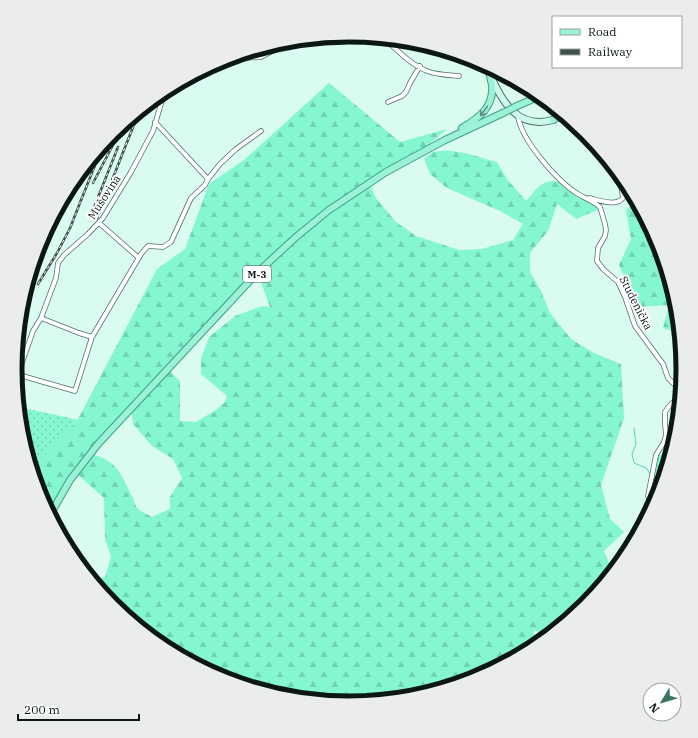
<svg xmlns="http://www.w3.org/2000/svg" width="698" height="738" font-family="'IBM Plex Serif',serif">
  <style>
    .grass { fill: url(#grass-dots) }
    .forest { fill: url(#forest-firs); fill-rule: evenodd }
    .lines { fill: none; stroke-linecap: round; stroke-linejoin: round }
    .stream { stroke: #57d7b0; stroke-width: 1 }
    .minor-casing { stroke: #506f63; stroke-width: 5.5 }
    .secondary-casing { stroke: #506f63; stroke-width: 8 }
    .primary-casing { stroke: #3da082; stroke-width: 8 }
    .minor { stroke: #fff; stroke-width: 4 }
    .secondary { stroke: #cdf9ec; stroke-width: 6 }
    .primary { stroke: #9bf2d9; stroke-width: 6 }
    .rail-casing { stroke: #3e514a; stroke-width: 2.5 }
    .rail { stroke: #fff; stroke-width: 1; stroke-dasharray: 3; stroke-linecap: butt }
    .primary-bridge-casing { stroke: #3da082; stroke-width: 8; stroke-linecap: butt }
    .primary-bridge { stroke: #9bf2d9; stroke-width: 6 }
    .oneway { stroke: #5a8f7f }
    .labels { text-anchor: middle; dominant-baseline: central; stroke-width: 4; stroke-linejoin: round; paint-order: stroke }
    .shield { fill: #fff; stroke: #545d59; stroke-width: 1 }
    .shield-label { font-size: 10px; font-weight: bold; fill: #0a1712 }
    .street-label { font-size: 11px; fill: #0a1712; stroke: #fff }
    .rim { fill: none; stroke: #0a1712; stroke-width: 5 }
  </style>
  <defs>
    <pattern id="grass-dots" width="8" height="8" patternUnits="userSpaceOnUse"><rect width="8" height="8" fill="#84f6d0"/><path d="M2 2h.1M6 6h.1" fill="none" stroke="#71d2b2" stroke-width="1.8" stroke-linecap="round"/></pattern>
    <pattern id="forest-firs" width="22" height="20" patternUnits="userSpaceOnUse"><rect width="22" height="20" fill="#84f6d0"/><path d="M5 1l3.5 6h-7zM16 11l3.5 6h-7z" fill="#71d2b2"/></pattern>
  </defs>
  <rect width="100%" height="100%" fill="#d9fcef"/>
  <path class="grass" d="M 19,407 L 78,420 L 42,458 L 33,473 L 21,434 Z
    M 673,445 L 661,487 C 649,477 654,466 657,453 L 668,458 Z"/>
  <path class="forest" d="M 329,83 L 400,142 L 447,129 L 414,157 L 369,183 L 375,197 L 396,222 L 416,236 L 459,250 L 482,249 L 513,240 L 523,224 L 500,211 L 447,188 L 430,174 L 424,159 C 427,157 431,153 434,152 C 453,147 479,157 497,162 L 507,179 L 526,201 C 531,196 535,189 541,185 C 558,171 587,199 600,209 L 576,219 L 557,204 L 548,231 L 530,253 L 530,272 L 541,291 L 550,313 L 571,339 L 594,353 L 621,364 L 624,418 L 601,485 L 610,519 L 624,532 L 604,551 L 613,572 L 585,605 L 547,636 L 534,630 L 533,648 L 477,678 L 414,697 L 349,703 L 284,697 L 221,677 L 163,647 L 113,605 L 91,579 L 105,577 L 111,557 L 105,539 L 104,498 L 76,473 L 50,515 L 40,497 L 33,473 L 42,458 L 77,421 L 157,269 L 185,249 L 209,184 L 244,160 ZM 260,272 L 262,285 L 270,307 L 262,306 L 235,316 L 209,337 L 201,359 L 201,374 L 227,396 L 225,402 L 216,410 L 196,422 L 180,421 L 180,381 L 167,369 ZM 131,408 L 133,424 L 152,446 L 173,459 L 182,478 L 170,497 L 170,509 L 152,517 C 148,515 142,512 138,509 C 136,507 134,502 133,498 C 121,476 119,460 90,454 Z
    M 636,201 L 658,241 L 677,304 L 682,355 L 679,352 L 675,332 L 663,328 L 669,305 L 637,307 L 619,265 L 631,239 L 626,210 Z"/>
  <g class="lines">
    <path class="stream" d="M 634,428 L 636,444 L 632,454 L 634,463 L 646,468 L 651,475
      M 654,479 L 661,487"/>
    <g class="minor-casing">
      <path id="minor" d="M 384,38 C 397,50 410,64 427,71 C 437,75 448,75 459,76
        M 391,45 L 398,40
        M 227,59 L 261,57 L 293,40
        M 388,102 L 402,96 L 406,92 L 410,83 L 420,66
        M 518,116 C 521,140 558,182 578,194 C 585,198 593,201 600,207 L 605,224 L 606,230 L 605,236 L 598,248 L 597,261 L 603,269 L 618,282 L 625,297 L 635,326 L 663,364 L 668,378 L 681,391 L 678,398 L 670,405 L 665,412 L 665,424 L 666,435 L 664,442 L 656,455 L 648,496 L 651,509
        M 155,122 L 208,179
        M 589,198 C 599,200 616,207 623,198 L 621,185 L 625,181
        M 99,223 L 139,258
        M 41,318 L 79,333 L 92,337
        M 15,372 L 26,377 L 75,391 L 92,337 L 141,254 L 148,246 L 163,247 L 171,242 L 191,198 L 205,185 L 208,179 L 220,164 L 236,149 L 261,131
        M 18,374 L 33,331 L 41,318 L 56,278 L 58,263 L 64,255 L 88,234 L 103,218 L 131,172 L 153,131 L 165,90"/>
    </g>
    <g class="secondary-casing">
      <path id="secondary" d="M 485,65 C 500,94 512,131 553,120"/>
    </g>
    <g class="primary-casing">
      <path id="primary" d="M 517,106 L 540,96
        M 553,120 L 563,114
        M 462,128 C 479,118 494,107 492,85 C 491,81 490,77 490,73 L 493,69
        M 50,515 L 70,480 L 98,444 L 179,357 L 258,272 L 296,237 L 329,210 L 386,172 L 445,140 L 503,113"/>
    </g>
    <use href="#minor" class="minor"/>
    <use href="#secondary" class="secondary"/>
    <use href="#primary" class="primary"/>
    <g class="rail-casing">
      <path id="rail" d="M 103,152 L 109,137
        M 93,183 L 124,124
        M 91,215 L 118,147
        M 97,218 L 139,112
        M 38,284 L 57,253 L 70,228 L 103,145
        M 20,315 L 72,182"/>
    </g>
    <use href="#rail" class="rail"/>
    <g class="primary-bridge-casing">
      <path id="primary-bridge" d="M 503,113 L 517,106"/>
    </g>
    <use href="#primary-bridge" class="primary-bridge"/>
  </g>
  <defs><path id="oneway-shaft" d="M-6 0H5M1.5-3L5.5 0L1.5 3" fill="none" stroke-width="1.6" stroke-linecap="round" stroke-linejoin="round"/></defs>
  <use class="oneway" href="#oneway-shaft" transform="translate(484 111) rotate(126)"/>
  <g class="labels">
    <rect class="shield" x="243" y="266" width="28" height="16" rx="3"/>
    <g class="shield-label">
      <text x="257" y="274">M-3</text>
    </g>
    <g class="street-label">
      <text transform="translate(104 197) rotate(-57)">Mušovina</text>
      <text transform="translate(636 303) rotate(63)">Studenička</text>
    </g>
  </g>
  <path d="M0 0H698V738H0ZM22 369a327 327 0 1 1 654 0a327 327 0 1 1-654 0Z" fill="#ebecec" fill-rule="evenodd"/>
  <path class="rim" d="M22 369a327 327 0 1 1 654 0a327 327 0 1 1-654 0Z"/>
  <rect x="552" y="16" width="130" height="52" fill="#ffffff" stroke="#9da2a0"/>
  <rect x="560" y="29" width="20" height="6" fill="#9bf2d9" stroke="#9da2a0"/>
  <text x="588" y="36" font-size="12" fill="#0a1712">Road</text>
  <rect x="560" y="49" width="20" height="6" fill="#3e514a" stroke="#9da2a0"/>
  <text x="588" y="56" font-size="12" fill="#0a1712">Railway</text>
  <g transform="translate(662 702) rotate(232)"><circle r="19" fill="#ffffff" stroke="#9da2a0"/>
  <path d="M0-3L7 15L0 10L-7 15Z" fill="#387662"/>
  <text y="-6" font-size="11" font-weight="bold" text-anchor="middle" fill="#0a1712">N</text>
  </g>
  <path d="M18 714v6h121v-6" fill="none" stroke="#0a1712" stroke-width="2"/>
  <text x="24" y="714" font-size="12" fill="#0a1712" stroke="#ffffff" stroke-width="3" paint-order="stroke">200 m</text>
</svg>
